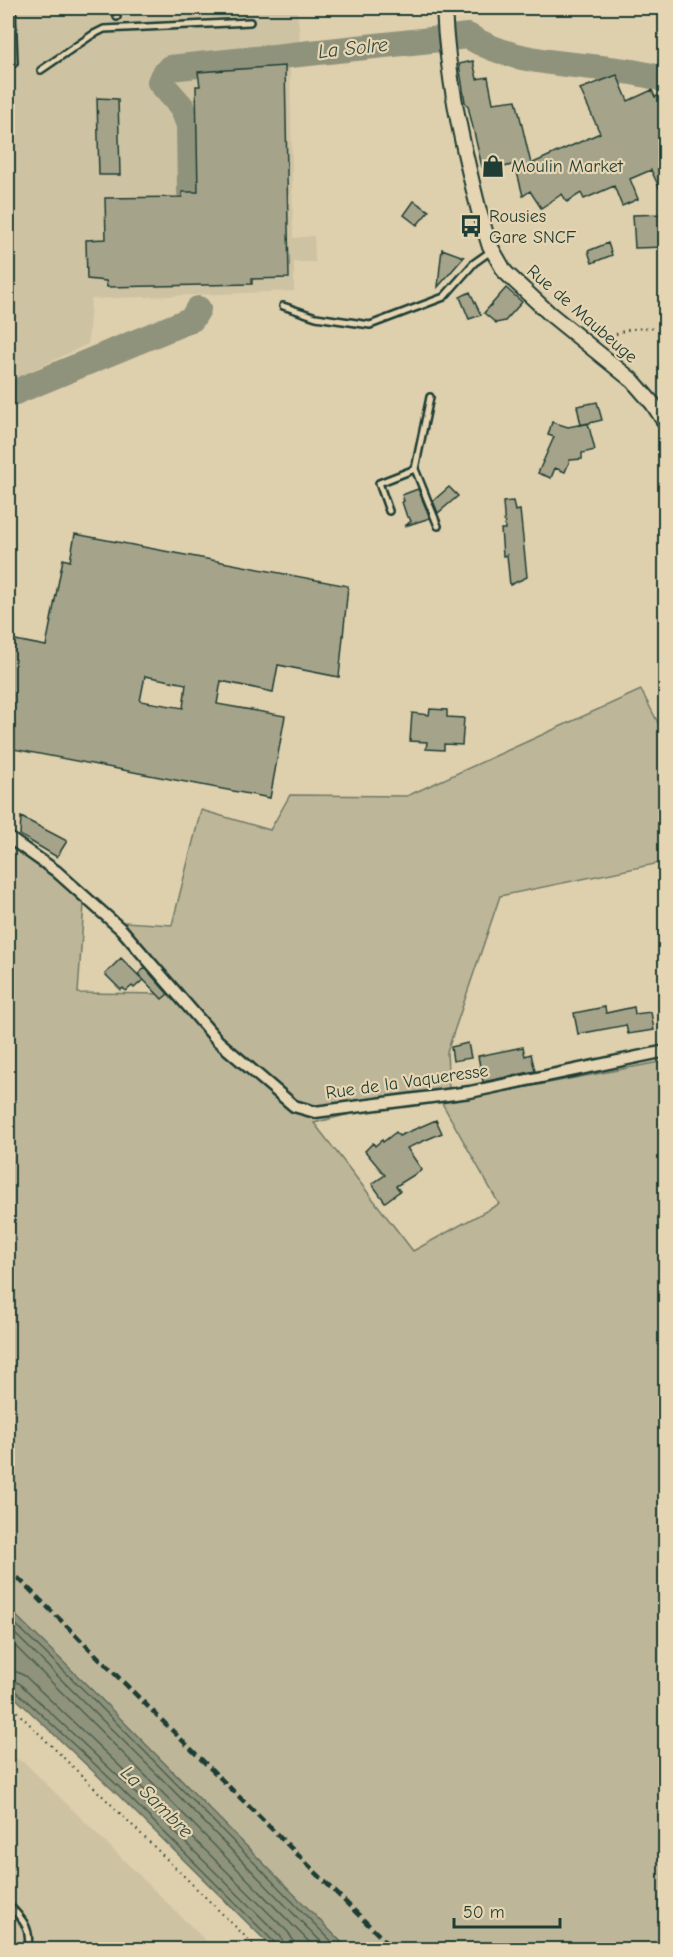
<svg xmlns="http://www.w3.org/2000/svg" width="673" height="1957" font-family="'Comic Neue',sans-serif">
  <style>
    .built { fill: #cdc2a2 }
    .green { fill: #beb699; stroke: #6e7a66; stroke-width: 1.5 }
    .water { fill: #8f937b; stroke: #62715f; stroke-width: 1.5 }
    .lines { fill: none; stroke-linecap: round; stroke-linejoin: round }
    .shore { stroke: #4c5f50; stroke-width: 1.5 }
    .river { stroke: #8f937b; stroke-width: 26 }
    .building { fill: #a5a48a; stroke: #1f3d34; stroke-width: 1.5; fill-rule: evenodd }
    .service-casing { stroke: #1f3d34; stroke-width: 10 }
    .minor-casing { stroke: #1f3d34; stroke-width: 15 }
    .tertiary-casing { stroke: #1f3d34; stroke-width: 18 }
    .path { stroke: #1f3d34; stroke-width: 2; stroke-dasharray: 1.5 4.5; stroke-linecap: butt }
    .service { stroke: #e6d5b2; stroke-width: 5 }
    .minor { stroke: #e6d5b2; stroke-width: 10 }
    .tertiary { stroke: #e6d5b2; stroke-width: 14 }
    .rail { stroke: #1f3d34; stroke-width: 4.5; stroke-dasharray: 9 4.5; stroke-linecap: butt }
    .labels { text-anchor: middle; dominant-baseline: central; stroke-width: 4.5; stroke-linejoin: round; paint-order: stroke }
    .poi-label { font-size: 18px; fill: #1f3d34; stroke: #e6d5b2; text-anchor: start }
    .street-label { font-size: 18px; fill: #1f3d34; stroke: #e6d5b2 }
    .water-label { font-size: 20px; font-style: italic; fill: #304a3f; stroke: #e6d5b2 }
  </style>
  <rect width="100%" height="100%" fill="#decfad"/>
  <filter id="ink" filterUnits="userSpaceOnUse"><feTurbulence type="fractalNoise" baseFrequency=".0167" numOctaves="2"/><feDisplacementMap in="SourceGraphic" scale="12" xChannelSelector="R" yChannelSelector="G"/><feConvolveMatrix kernelMatrix="1 2 1 2 8 2 1 2 1" color-interpolation-filters="sRGB"/></filter>
  <g filter="url(#ink)">
    <path class="built" d="M 8,8 L 120,8 L 122,13 L 179,8 L 297,8 L 300,41 L 290,62 L 293,238 L 314,236 L 315,262 L 294,262 L 294,291 L 91,299 L 88,344 L 8,382 Z
      M 8,1754 L 26,1764 L 214,1949 L 8,1949 Z"/>
    <path class="green" d="M 641,690 L 665,736 L 665,862 L 500,896 L 447,1052 L 449,1089 L 314,1123 L 413,1251 L 499,1204 L 442,1103 L 665,1061 L 665,1949 L 348,1949 L 99,1697 L 8,1608 L 8,843 L 23,852 L 84,903 L 78,993 L 169,994 L 125,922 L 172,925 L 201,810 L 270,830 L 290,795 L 407,796 Z"/>
    <path class="water" d="M 8,1608 L 99,1697 L 348,1949 L 274,1949 L 113,1790 L 8,1691 Z"/>
    <g class="lines">
      <path class="shore" d="M 8,1617 L 95,1701 L 340,1950
        M 8,1627 L 163,1780 L 329,1950
        M 8,1639 L 157,1787 L 317,1950
        M 8,1671 L 17,1672 L 25,1676 L 128,1774 L 288,1932 L 293,1940 L 294,1950
        M 8,1680 L 19,1683 L 122,1780 L 281,1937 L 285,1950
        M 8,1687 L 14,1689 L 117,1785 L 275,1943 L 277,1950"/>
      <path class="river" d="M 190,192 L 189,125 L 182,107 L 160,82 L 162,77 L 170,68 L 468,36 C 526,72 602,60 666,80
        M 8,395 L 192,319 L 198,309"/>
    </g>
    <path class="building" d="M 473,61 L 477,79 L 488,77 L 493,103 L 516,100 L 531,164 L 600,133 L 580,89 L 617,75 L 628,101 L 652,90 L 655,97 L 666,93 L 666,202 L 651,170 L 630,179 L 638,199 L 622,206 L 614,186 L 584,199 L 581,193 L 567,202 L 562,194 L 541,208 L 530,191 L 523,196 L 515,164 L 490,171 L 488,165 L 482,167 L 468,106 L 465,102 L 459,64 Z
      M 285,66 L 289,278 L 252,279 L 252,284 L 107,287 L 106,281 L 87,279 L 86,240 L 106,239 L 105,198 L 182,197 L 182,192 L 198,192 L 196,86 L 200,86 L 198,72 Z
      M 97,98 L 118,99 L 120,175 L 99,175 Z
      M 414,201 L 429,211 L 417,225 L 404,215 Z
      M 666,214 L 666,247 L 635,248 L 633,215 Z
      M 608,243 L 612,255 L 592,263 L 588,251 Z
      M 442,249 L 464,257 L 438,287 L 440,266 Z
      M 506,288 L 522,302 L 505,321 L 496,323 L 484,313 Z
      M 470,292 L 481,315 L 469,319 L 460,297 Z
      M 597,402 L 602,420 L 581,425 L 577,406 Z
      M 552,422 L 568,427 L 588,423 L 595,450 L 582,453 L 582,459 L 570,460 L 565,472 L 555,468 L 551,478 L 538,473 L 554,437 L 548,435 Z
      M 449,487 L 458,496 L 438,513 L 433,501 Z
      M 418,489 L 430,518 L 405,526 L 411,521 L 409,517 L 407,517 L 402,502 L 404,501 L 402,495 Z
      M 513,501 L 515,511 L 520,510 L 527,577 L 510,585 L 507,555 L 503,556 L 501,529 L 505,529 L 503,502 Z
      M 75,534 L 348,586 L 339,677 L 278,665 L 273,692 L 221,681 L 217,704 L 285,716 L 270,798 L 8,748 L 8,652 L 10,639 L 46,646 L 63,559 L 70,561 ZM 145,676 L 186,684 L 183,708 L 140,701 Z
      M 430,709 L 447,710 L 447,717 L 464,718 L 462,745 L 444,744 L 444,750 L 426,749 L 427,742 L 410,741 L 412,713 L 429,715 Z
      M 21,817 L 67,841 L 57,857 L 20,835 Z
      M 121,958 L 143,980 L 134,988 L 132,986 L 126,991 L 123,988 L 121,990 L 105,974 Z
      M 145,968 L 168,994 L 162,999 L 138,974 Z
      M 605,1007 L 606,1013 L 634,1007 L 635,1014 L 651,1012 L 654,1030 L 628,1034 L 626,1025 L 578,1034 L 574,1013 Z
      M 468,1043 L 471,1058 L 453,1061 L 451,1047 Z
      M 523,1047 L 525,1056 L 531,1054 L 535,1071 L 483,1082 L 478,1056 Z
      M 436,1120 L 442,1133 L 407,1148 L 422,1170 L 396,1186 L 400,1191 L 385,1202 L 372,1184 L 385,1175 L 365,1151 L 373,1143 L 375,1146 L 382,1140 L 383,1142 L 396,1132 L 399,1136 Z"/>
    <g class="lines">
      <g class="service-casing">
        <path id="service" d="M 12,8 L 14,63
          M 116,8 L 117,17
          M 41,70 L 92,35 L 104,29 L 250,22
          M 283,306 L 316,317 L 370,325 L 444,297 L 474,263 L 491,251
          M 430,397 L 415,469 L 438,526
          M 389,511 L 379,483 L 415,469
          M 8,1904 C 21,1918 33,1928 27,1950"/>
      </g>
      <g class="minor-casing">
        <path id="minor" d="M 8,837 L 56,871 L 122,930 L 218,1041 L 294,1106 L 315,1112 L 470,1092 L 666,1051"/>
      </g>
      <g class="tertiary-casing">
        <path id="tertiary" d="M 444,8 C 447,77 462,144 479,211 L 489,244 L 505,272 L 550,314 L 633,381 L 653,404 L 666,424"/>
      </g>
      <path class="path" d="M 606,341 C 627,324 641,330 666,328
        M 8,1703 L 259,1950"/>
      <use href="#service" class="service"/>
      <use href="#minor" class="minor"/>
      <use href="#tertiary" class="tertiary"/>
      <path class="rail" d="M 8,1568 L 394,1950"/>
    </g>
  </g>
  <defs>
    <g id="shop-bare" transform="scale(1.8)"><path d="M-5-2.5h2.3a2.7 3.5 0 0 1 5.4 0H5L5.5 6h-11ZM-1.5-2.5h3a1.5 2.3 0 0 0-3 0Z" fill="#1f3d34" stroke="#e6d5b2" stroke-width="2.5" paint-order="stroke"/></g>
    <g id="bus-bare" transform="scale(1.8)"><path d="M-5-6H5V4H4V6H2V4H-2V6H-4V4H-5ZM-3.5-4V0h7V-4ZM-3.5 1.2v1.5H-2V1.2ZM2 1.2v1.5H3.5V1.2Z" fill="#1f3d34" stroke="#e6d5b2" stroke-width="2.5" paint-order="stroke"/></g>
  </defs>
  <g fill-rule="evenodd">
    <use href="#shop-bare" x="493" y="166"/>
    <use href="#bus-bare" x="471" y="226"/>
  </g>
  <g class="labels">
    <g class="poi-label">
      <text x="511" y="166">Moulin Market</text>
      <text x="489" y="216">Rousies<tspan x="489" dy="21">Gare SNCF</tspan></text>
    </g>
    <g class="street-label">
      <text transform="translate(582 314) rotate(41)">Rue de Maubeuge</text>
      <text transform="translate(407 1082) rotate(-8)">Rue de la Vaqueresse</text>
    </g>
    <g class="water-label">
      <text transform="translate(353 48) rotate(-6)">La Solre</text>
      <text transform="translate(157 1802) rotate(45)">La Sambre</text>
    </g>
  </g>
  <rect width="673" height="1957" fill="none" stroke="#e6d5b2" stroke-width="30"/>
  <rect x="15" y="15" width="643" height="1927" fill="none" stroke="#1f3d34" stroke-width="2" filter="url(#ink)"/>
  <path d="M454 1918v9h106v-9" fill="none" stroke="#1f3d34" stroke-width="3"/>
  <text x="463" y="1918" font-size="18" fill="#1f3d34" stroke="#e6d5b2" stroke-width="4.5" paint-order="stroke">50 m</text>
</svg>
